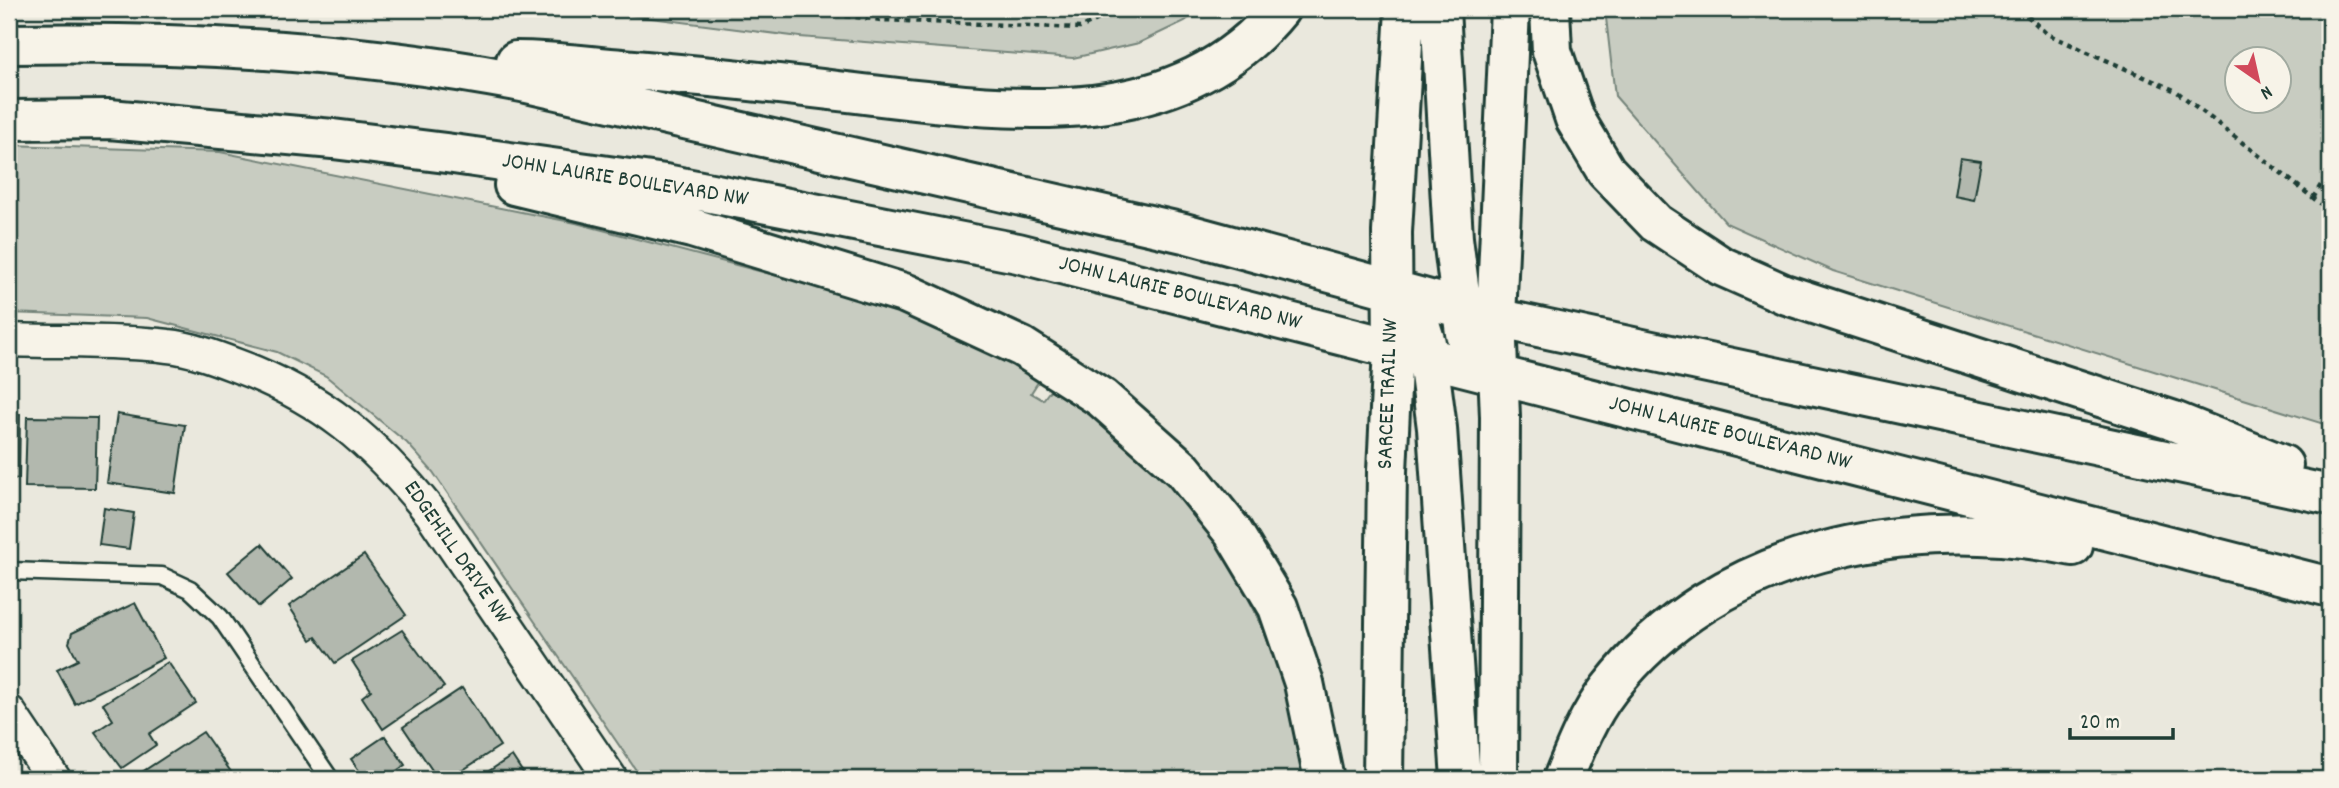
<svg xmlns="http://www.w3.org/2000/svg" width="2339" height="788" font-family="Dekko,sans-serif">
  <style>
    .green { fill: #c8ccc1; stroke: #74847a; stroke-width: 2; fill-rule: evenodd }
    .building { fill: #b2b8ae; stroke: #1f3d34; stroke-width: 2 }
    .lines { fill: none; stroke-linecap: round; stroke-linejoin: round }
    .service-casing { stroke: #1f3d34; stroke-width: 21 }
    .minor-casing { stroke: #1f3d34; stroke-width: 37 }
    .secondary-casing { stroke: #1f3d34; stroke-width: 44 }
    .path { stroke: #1f3d34; stroke-width: 4.5; stroke-dasharray: 5 5; stroke-linecap: butt }
    .service { stroke: #f7f3e8; stroke-width: 16 }
    .minor { stroke: #f7f3e8; stroke-width: 32 }
    .secondary { stroke: #f7f3e8; stroke-width: 38 }
    .labels { text-anchor: middle; dominant-baseline: central; stroke-width: 7; stroke-linejoin: round; paint-order: stroke }
    .street-label { font-size: 23px; fill: #1f3d34; stroke: #f7f3e8 }
  </style>
  <rect width="100%" height="100%" fill="#eae8dd"/>
  <filter id="ink" filterUnits="userSpaceOnUse"><feTurbulence type="fractalNoise" baseFrequency=".0143" numOctaves="2"/><feDisplacementMap in="SourceGraphic" scale="14" xChannelSelector="R" yChannelSelector="G"/><feConvolveMatrix kernelMatrix="1 2 1 2 8 2 1 2 1" color-interpolation-filters="sRGB"/></filter>
  <g filter="url(#ink)">
    <path class="green" d="M 581,9 L 1201,9 L 1185,21 L 1139,43 L 1073,58 L 800,37 Z
      M 1605,9 L 2330,9 L 2330,426 L 1833,271 L 1726,223 L 1615,96 ZM 2238,60 L 2280,60 L 2280,102 L 2238,102 Z
      M 9,145 L 220,152 L 576,223 L 873,301 L 986,348 L 1040,379 L 1031,393 L 1043,400 L 1053,386 C 1096,415 1136,445 1172,483 C 1183,494 1192,508 1201,521 C 1256,596 1292,686 1304,779 L 642,779 L 433,472 L 407,443 L 326,376 L 277,352 L 147,318 L 9,313 Z"/>
    <path class="building" d="M 1960,158 L 1981,161 L 1974,200 L 1954,196 Z
      M 9,414 L 20,414 L 19,479 L 9,478 Z
      M 117,414 L 185,425 L 175,493 L 107,483 Z
      M 27,417 L 97,418 L 95,488 L 25,487 Z
      M 104,508 L 134,513 L 129,549 L 99,545 Z
      M 262,544 L 292,579 L 259,607 L 228,572 Z
      M 364,555 L 406,615 L 335,663 L 316,637 L 311,640 L 289,606 Z
      M 135,603 L 164,658 L 75,704 L 57,670 L 78,660 L 69,643 L 72,633 Z
      M 402,630 L 444,687 L 383,729 L 362,697 L 371,690 L 352,661 Z
      M 168,662 L 196,703 L 149,734 L 156,745 L 122,768 L 95,732 L 113,720 L 103,704 Z
      M 462,688 L 500,746 L 449,779 L 438,779 L 403,727 Z
      M 203,732 L 236,779 L 134,779 L 133,778 Z
      M 385,736 L 405,765 L 385,779 L 365,779 L 351,759 Z
      M 512,756 L 527,779 L 477,779 Z"/>
    <g class="lines">
      <g class="service-casing">
        <path id="service" d="M 9,571 L 162,576 L 190,589 L 220,617 L 330,779"/>
      </g>
      <g class="minor-casing">
        <path id="minor" d="M 9,340 C 62,342 116,340 168,346 C 190,348 214,357 235,365 C 322,397 373,441 431,513 L 611,779
          M 9,712 L 54,779"/>
      </g>
      <g class="secondary-casing">
        <path id="secondary" d="M 1440,9 L 1453,238 L 1465,333 L 1472,351 L 1499,376
          M 1550,9 L 1552,51 L 1575,119 L 1606,171 L 1656,223 L 1721,266 L 1784,294 L 2171,420 L 2283,465
          M 9,44 C 182,41 357,50 527,83 L 1184,233 L 1496,318 L 2330,495
          M 516,61 C 551,61 587,66 622,69 C 694,75 766,82 838,91 C 989,108 1171,143 1280,9
          M 9,120 L 109,119 L 333,139 L 446,153 L 665,184 L 1018,253 L 2330,587
          M 514,185 L 692,228 L 907,294 L 1022,347 L 1102,398 L 1183,470 L 1233,532 L 1278,607 L 1304,683 L 1324,779
          M 1392,290 L 1417,314 L 1426,343 L 1437,428 L 1461,779
          M 1383,779 L 1387,471 L 1393,348 L 1392,232 L 1405,9
          M 1498,779 L 1500,417 L 1496,318 L 1510,9
          M 1563,779 C 1575,749 1588,716 1609,689 C 1717,549 1908,513 2073,546"/>
      </g>
      <path class="path" d="M 786,9 L 881,20 L 1080,28 L 1120,9
        M 2020,9 L 2047,34 L 2176,91 L 2330,211
        M 2313,198 L 2330,170"/>
      <use href="#service" class="service"/>
      <use href="#minor" class="minor"/>
      <use href="#secondary" class="secondary"/>
    </g>
  </g>
  <g class="labels">
    <g class="street-label">
      <text transform="translate(625 181) rotate(9)">JOHN LAURIE BOULEVARD NW</text>
      <text transform="translate(1180 294) rotate(14)">JOHN LAURIE BOULEVARD NW</text>
      <text transform="translate(1389 394) rotate(-88)">SARCEE TRAIL NW</text>
      <text transform="translate(1730 434) rotate(14)">JOHN LAURIE BOULEVARD NW</text>
      <text transform="translate(456 553) rotate(55)">EDGEHILL DRIVE NW</text>
    </g>
  </g>
  <rect width="2339" height="788" fill="none" stroke="#f7f3e8" stroke-width="35"/>
  <rect x="18" y="18" width="2304" height="753" fill="none" stroke="#1f3d34" stroke-width="2.5" filter="url(#ink)"/>
  <g transform="translate(2258 80) rotate(146)"><circle r="33" fill="#f7f3e8" stroke="#a1aaa0" stroke-width="2"/>
  <path d="M0-5L12 26L0 18L-12 26Z" fill="#d1495b"/>
  <text y="-10" font-size="19" font-weight="bold" text-anchor="middle" fill="#1f3d34">N</text>
  </g>
  <path d="M2070 728v10h103v-10" fill="none" stroke="#1f3d34" stroke-width="3.5"/>
  <text x="2080" y="728" font-size="21" fill="#1f3d34" stroke="#f7f3e8" stroke-width="5" paint-order="stroke">20 m</text>
</svg>
